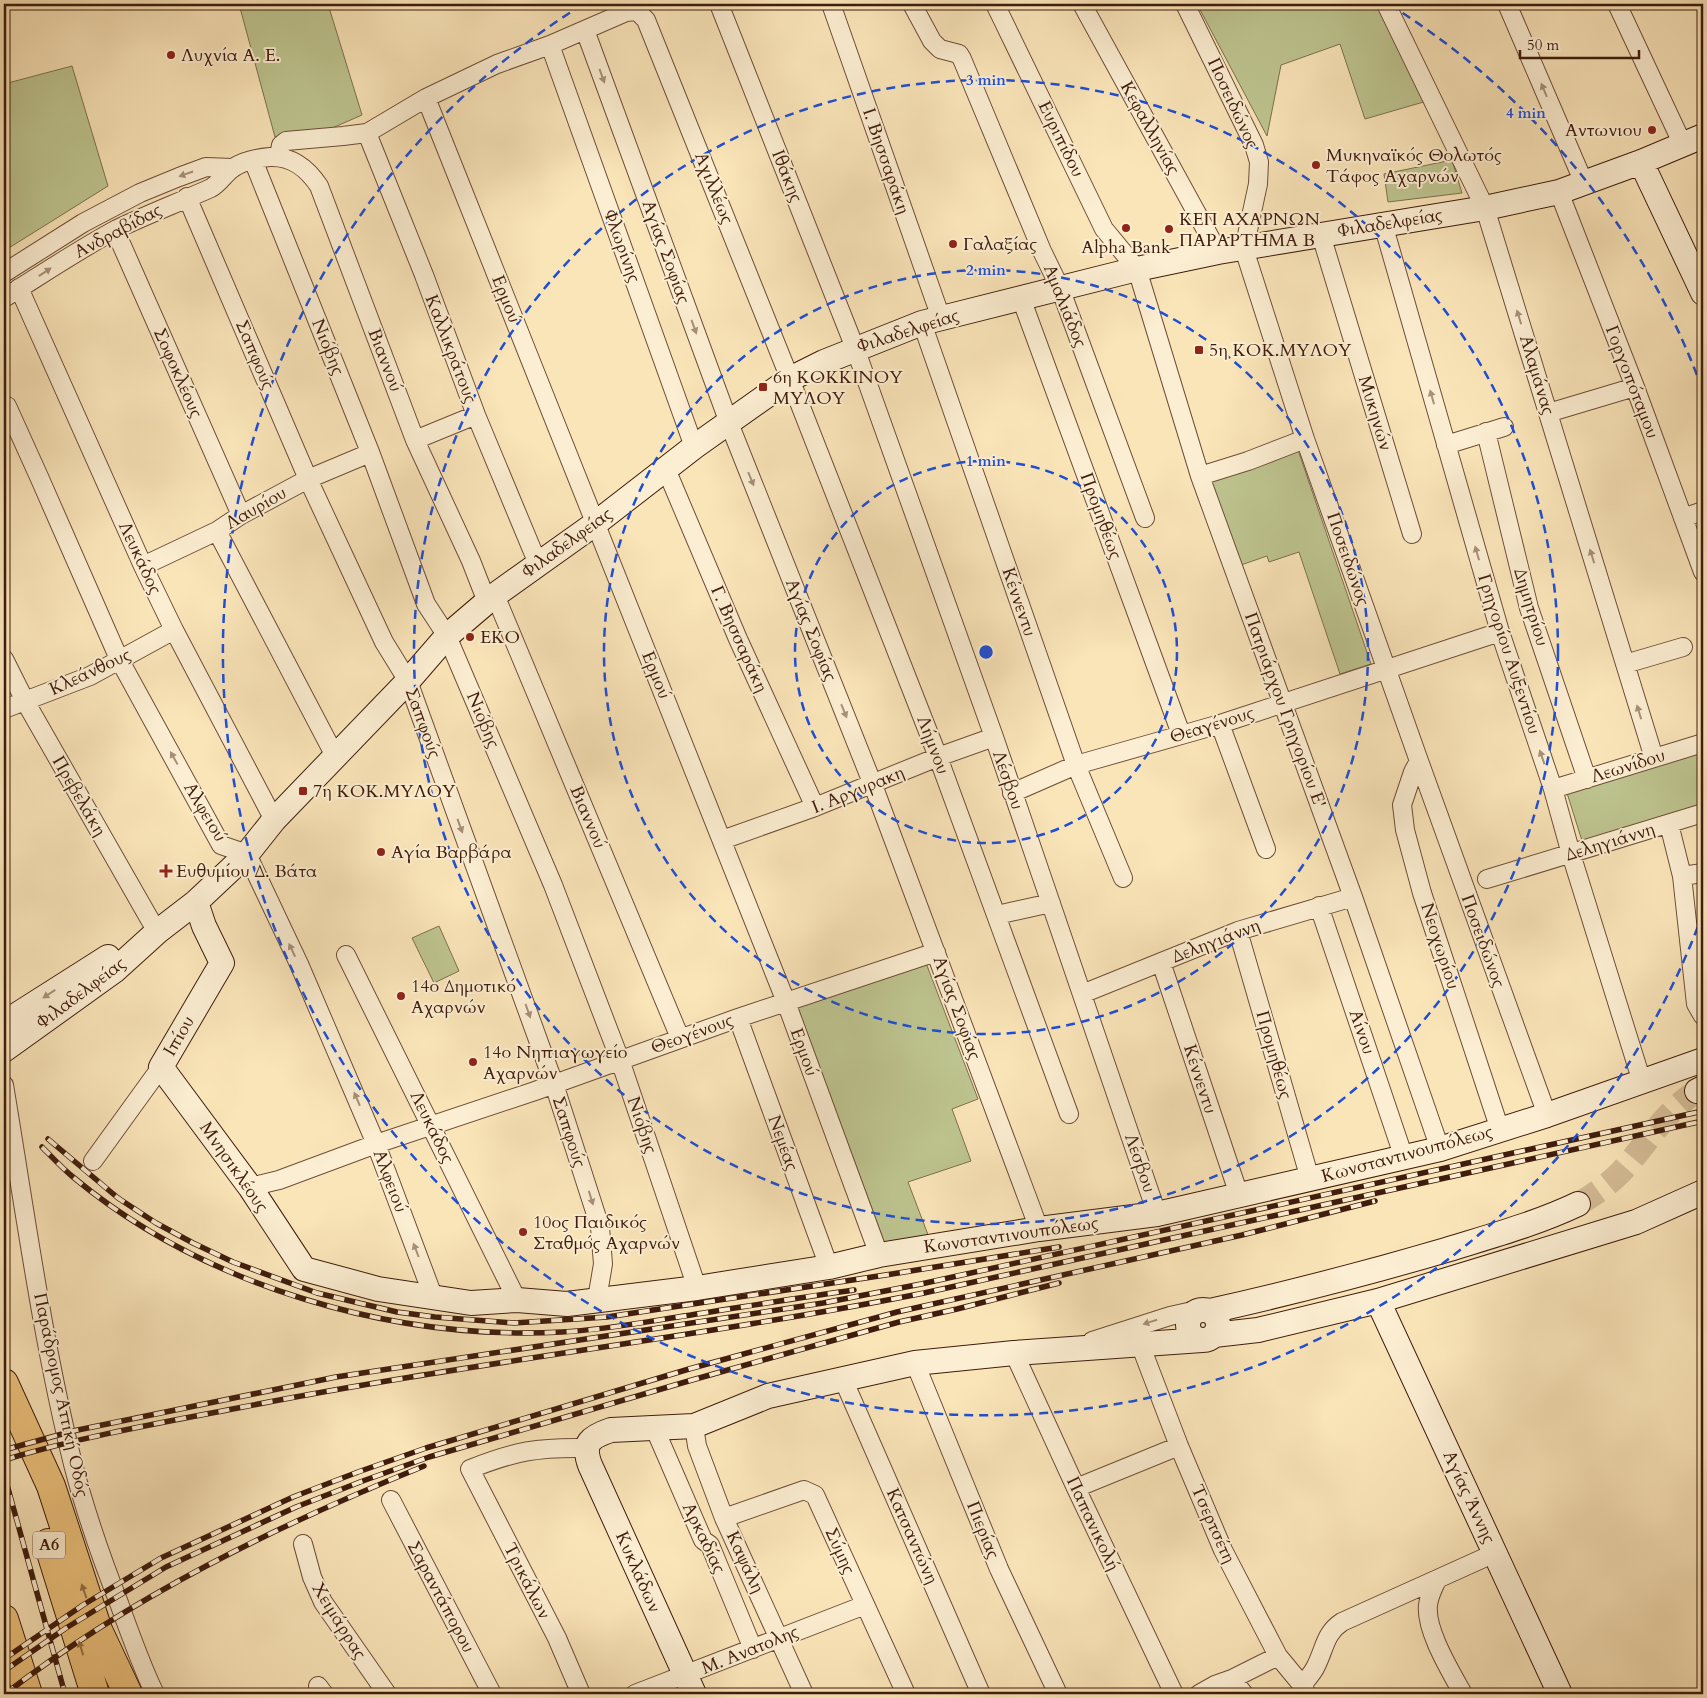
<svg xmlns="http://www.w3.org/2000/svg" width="1707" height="1698" font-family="Cardo,serif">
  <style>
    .green { fill: #bec590; stroke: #7e704e }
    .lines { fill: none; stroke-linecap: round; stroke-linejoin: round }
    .secondary-tunnel { stroke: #d5bd97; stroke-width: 24; stroke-dasharray: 24 12; stroke-linecap: butt }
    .street-casing { stroke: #6e4e38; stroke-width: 20 }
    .secondary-casing { stroke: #3f1c0d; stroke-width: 26 }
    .highway-casing { stroke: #3f1c0d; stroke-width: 30 }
    .street { stroke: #fceed2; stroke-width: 18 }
    .secondary { stroke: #fceed2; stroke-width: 24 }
    .highway { stroke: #edc27c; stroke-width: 28 }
    .rail-casing { stroke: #3f1c0d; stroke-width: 5.5 }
    .rail { stroke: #fceed2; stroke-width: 4; stroke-dasharray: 11; stroke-linecap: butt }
    .oneway { fill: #a79079 }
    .oneway2 { fill: #966f44 }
    .ring { fill: none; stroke: #1d4ed8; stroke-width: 2.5; stroke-dasharray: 9 6 }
    .poi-dot { fill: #8f2418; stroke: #fceed2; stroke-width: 2 }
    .labels { text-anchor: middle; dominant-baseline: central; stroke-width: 4; stroke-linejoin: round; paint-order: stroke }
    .shield { fill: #fceed2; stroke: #785b48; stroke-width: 1 }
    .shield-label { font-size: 16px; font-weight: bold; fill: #3f1c0d }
    .poi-label { font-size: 18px; fill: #3f1c0d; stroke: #fceed2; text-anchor: start }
    .street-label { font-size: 18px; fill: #3f1c0d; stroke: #fceed2 }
    .centre { fill: #1d4ed8; stroke: #fceed2; stroke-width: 2.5 }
    .ring-label { font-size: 15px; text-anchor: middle; font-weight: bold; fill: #1d4ed8; stroke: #fceed2; stroke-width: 4; stroke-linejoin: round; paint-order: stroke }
  </style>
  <rect width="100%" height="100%" fill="#fae5b9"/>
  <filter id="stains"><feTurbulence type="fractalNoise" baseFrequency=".004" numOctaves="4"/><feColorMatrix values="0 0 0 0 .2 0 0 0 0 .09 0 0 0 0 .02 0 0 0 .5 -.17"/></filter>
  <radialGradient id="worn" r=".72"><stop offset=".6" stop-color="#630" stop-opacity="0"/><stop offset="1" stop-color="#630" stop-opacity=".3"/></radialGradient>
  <path class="green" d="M 239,4 L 328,4 L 362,115 L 330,129 L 275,137 Z
    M 1197,4 L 1382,4 L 1427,101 L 1365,119 L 1340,44 L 1281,65 L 1267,136 Z
    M 72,66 L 108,186 L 4,251 L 4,84 Z
    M 1452,160 L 1462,193 L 1388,202 L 1384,174 Z
    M 1297,447 L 1371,664 L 1340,674 L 1299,552 L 1269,562 L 1267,556 L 1241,565 L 1209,476 Z
    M 1703,750 L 1703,806 L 1583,844 L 1567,793 Z
    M 439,926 L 459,971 L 434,983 L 412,938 Z
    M 926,963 L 978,1099 L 952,1109 L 971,1161 L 908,1182 L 930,1240 L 886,1247 L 797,1006 Z"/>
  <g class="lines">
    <path class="secondary-tunnel" d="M 1578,1204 C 1594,1195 1608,1185 1621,1172 C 1647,1144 1664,1112 1697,1091"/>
    <g class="street-casing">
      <path id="street" d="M 719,4 L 855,348 L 994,737 L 1157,1214
        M 831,4 L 941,318
        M 912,4 L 932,41 L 940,49 L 959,54 L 962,59 L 1042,251 L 1060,288 L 1145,518
        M 995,4 L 1104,229 L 1137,269 L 1200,476 L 1353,897 L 1440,1149
        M 1082,4 L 1218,252
        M 1185,4 L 1254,145 L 1259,162 L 1258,184 L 1244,249 L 1305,439 L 1419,761 L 1547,1115
        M 1386,4 L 1485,208 L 1654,758
        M 1507,4 L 1584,183
        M 1617,4 L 1683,145
        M 585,30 L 729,423 L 873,785 L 1039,1229
        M 550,45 L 694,447
        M 426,98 L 786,1002 L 879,1255
        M 367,133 L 424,275 L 476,415 L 538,564
        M 279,157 L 281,145 L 286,141 L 343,136 L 367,133 L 426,98 L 497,64 L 550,45 L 626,12 L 637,11 L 646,20 L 790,379 L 938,757 L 1069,1114
        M 253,160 L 370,452 L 426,604 L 447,636 L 553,885 L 620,1060 L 697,1288
        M 1559,192 L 1635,387 L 1703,572
        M 187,197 L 308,479 L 384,642 L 408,681 L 554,1084 L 600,1227 L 603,1264 L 597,1299
        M 1383,224 L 1500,632 L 1553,789 L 1571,854 L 1642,1082
        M 115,230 L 241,515
        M 1321,235 L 1412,534
        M 4,273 L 83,223 L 140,193 L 179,177 L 206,167 L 233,168
        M 19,288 L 143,566 L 174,630 L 274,820
        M 4,298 C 41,275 78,250 117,229 C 148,214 180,202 211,188 C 220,183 225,173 233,168 C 243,161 258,158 270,157 C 292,156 307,168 319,186 L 415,440 L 471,561 L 487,602
        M 1021,298 L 1181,734
        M 922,323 L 1076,765 L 1123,878
        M 7,406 L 40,479 L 119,659 L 221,845 L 247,854 L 299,964 L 376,1144 L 433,1296
        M 1548,413 L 1635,387
        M 1486,432 L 1529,608 L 1587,779
        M 415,440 L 476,415
        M 1446,445 L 1504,427
        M 666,469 L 738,639 L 815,807
        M 1200,476 L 1248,461 L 1305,439
        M 1683,518 L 1703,511
        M 217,531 L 335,756
        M 143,566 L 217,531 L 241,515 L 308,479 L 370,453
        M 495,595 L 680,1038
        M 4,659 L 25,701 L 157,932
        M 1625,664 L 1683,647
        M 4,709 L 90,676 L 174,630
        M 1220,724 L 1266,849
        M 1419,761 L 1413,772 L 1402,805 L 1405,830 L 1422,893 L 1500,1130
        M 1553,789 L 1703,743
        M 1012,793 L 1076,765 L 1220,724 L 1500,632
        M 1669,824 L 1682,876 L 1696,1004 L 1703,1016
        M 722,840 L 815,807 L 938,757 L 994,737
        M 1682,876 L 1703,873
        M 1487,879 L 1703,813
        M 1319,906 L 1404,1158
        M 997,915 L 1051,903
        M 1238,931 L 1310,1179
        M 346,955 L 517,1300
        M 1161,962 L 1239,1195
        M 1082,994 L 1238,931 L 1353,897
        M 738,1018 L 829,1267
        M 4,1085 C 25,1211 42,1339 73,1464 C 85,1511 101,1557 119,1603 C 130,1634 141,1665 155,1694
        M 93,1161 L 161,1067
        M 250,1187 L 279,1180 L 376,1144 L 535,1091 L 738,1018 L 936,952
        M 1092,1341 L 1170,1316 L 1197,1310
        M 1140,1344 L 1179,1446 L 1223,1550 L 1278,1656 L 1302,1685 L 1307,1694
        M 1014,1353 L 1076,1488 L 1174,1694
        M 915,1363 L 999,1569 L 1058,1694
        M 843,1379 L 981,1694
        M 694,1426 L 697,1446 L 724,1518 L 804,1694
        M 654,1427 L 703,1540 L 710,1545 L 753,1649
        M 1076,1488 L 1179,1446
        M 391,1500 L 492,1694
        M 724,1518 L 804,1490 L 815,1495 L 906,1694
        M 303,1544 L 312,1577 L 323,1602 L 387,1694
        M 1437,1580 C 1433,1588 1429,1596 1428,1605 C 1425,1630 1451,1672 1463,1694
        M 1232,1679 L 1244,1694
        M 1302,1685 C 1307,1679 1313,1673 1316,1666 C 1325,1648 1325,1633 1342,1622 L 1495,1553
        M 318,1686 L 324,1694
        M 581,1694 L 557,1638 L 470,1469 C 515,1451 538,1447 586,1448
        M 635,1694 L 865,1605
        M 1199,1694 L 1215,1685 L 1232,1679 L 1278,1656"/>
    </g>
    <g class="secondary-casing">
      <path id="secondary" d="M 1641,162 L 1703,293
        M 196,902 L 204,926 L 222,963 L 161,1067 L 250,1187 L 304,1269 L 378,1289 L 471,1303 L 517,1300 L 567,1304 L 697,1288 L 829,1267 L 879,1255 L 1039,1229 L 1157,1214 L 1440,1149 L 1547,1115 L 1703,1060
        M 4,1023 L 108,957
        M 4,1050 L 114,971 L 157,932 L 196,902 L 247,854 L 274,820 L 408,681 L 447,636 L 495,595 L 596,523 L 694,447 L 790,379 L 824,362 L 922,323 L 1137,269 L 1218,252 L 1485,208 L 1559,192 L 1641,162 L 1703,136
        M 1697,1091 L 1703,1088
        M 1378,1301 L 1560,1694
        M1188 1325a15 15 0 1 1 30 0a15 15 0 1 1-30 0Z
        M 1210,1311 C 1290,1293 1368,1273 1446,1250 C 1491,1236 1536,1224 1578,1204
        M 1214,1335 L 1258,1330 L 1378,1301 L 1636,1222 L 1703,1192
        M 694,1694 L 590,1465 C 582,1443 590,1437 611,1430 L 694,1426 L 768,1396 L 915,1363 L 1014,1353 L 1202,1340"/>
    </g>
    <g class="highway-casing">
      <path id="highway" d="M 4,1383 L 51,1486 L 98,1630 L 128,1694
        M 48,1543 L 95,1694
        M 4,1619 L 28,1694"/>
    </g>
    <use href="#street" class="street"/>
    <use href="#secondary" class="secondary"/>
    <use href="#highway" class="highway"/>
    <g class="rail-casing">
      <path id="rail" d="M 48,1139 L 118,1198 L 156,1223 L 193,1243 L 233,1262 L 317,1293 L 397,1312 L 435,1317 L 514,1323 L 607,1317 L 892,1274 L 1059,1247
        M 42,1147 C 52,1157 62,1168 73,1177 C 204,1286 393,1341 562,1332 C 601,1330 640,1323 678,1317 C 737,1308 795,1298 854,1290
        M 4,1450 L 73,1431 L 336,1377 L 823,1303 L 921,1284 L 1703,1111
        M 4,1460 C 80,1437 159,1423 238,1408 C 465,1363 696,1338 924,1293 L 1703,1121
        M 4,1474 L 65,1694
        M 4,1659 L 83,1605 L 161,1558 L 293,1497 L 358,1472 L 426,1448 L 689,1369 L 897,1312 L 1242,1235 L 1375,1201
        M 4,1671 L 66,1628 L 166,1567 L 296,1507 L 360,1482 L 429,1457 L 692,1380 L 899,1322 L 957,1309 L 1059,1283
        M 5,1694 C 132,1596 276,1526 424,1466"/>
    </g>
    <use href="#rail" class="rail"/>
  </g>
  <defs><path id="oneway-solid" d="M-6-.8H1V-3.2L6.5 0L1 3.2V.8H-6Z" transform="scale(1.25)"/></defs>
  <g class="oneway">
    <use href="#oneway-solid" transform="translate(602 76) rotate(70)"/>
    <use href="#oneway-solid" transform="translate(1544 90) rotate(-113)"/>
    <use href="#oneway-solid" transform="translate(186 174) rotate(161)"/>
    <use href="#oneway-solid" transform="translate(45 272) rotate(-33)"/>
    <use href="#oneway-solid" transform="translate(1519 317) rotate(-107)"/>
    <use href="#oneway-solid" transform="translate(694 327) rotate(70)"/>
    <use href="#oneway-solid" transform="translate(1432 397) rotate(-106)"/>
    <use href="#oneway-solid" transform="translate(751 479) rotate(68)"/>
    <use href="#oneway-solid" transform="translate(1477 553) rotate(-106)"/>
    <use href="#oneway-solid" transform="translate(1592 556) rotate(-107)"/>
    <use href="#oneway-solid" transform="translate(844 711) rotate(68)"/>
    <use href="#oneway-solid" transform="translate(1639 712) rotate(-107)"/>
    <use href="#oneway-solid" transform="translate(1542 757) rotate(-109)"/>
    <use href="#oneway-solid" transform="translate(174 758) rotate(-119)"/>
    <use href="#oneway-solid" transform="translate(460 826) rotate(70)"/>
    <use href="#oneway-solid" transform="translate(292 950) rotate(-115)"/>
    <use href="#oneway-solid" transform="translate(49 994) rotate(147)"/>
    <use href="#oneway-solid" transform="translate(528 1011) rotate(70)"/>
    <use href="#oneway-solid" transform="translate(357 1099) rotate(-113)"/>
    <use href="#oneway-solid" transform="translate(591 1198) rotate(73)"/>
    <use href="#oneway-solid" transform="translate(416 1250) rotate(-111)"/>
    <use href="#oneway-solid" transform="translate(1150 1322) rotate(162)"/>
  </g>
  <g class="oneway2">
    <use href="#oneway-solid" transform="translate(84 1591) rotate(-109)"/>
    <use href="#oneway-solid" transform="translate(81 1648) rotate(-107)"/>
  </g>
  <g class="ring">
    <circle cx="986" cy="652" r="191"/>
    <circle cx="986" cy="652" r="382"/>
    <circle cx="986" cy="652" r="572"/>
    <path d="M1703 913A763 763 0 1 1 582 5M1390 5A763 763 0 0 1 1703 391"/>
  </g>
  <g class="poi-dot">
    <circle cx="171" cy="55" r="5"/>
    <circle cx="1652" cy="130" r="5"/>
    <circle cx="1316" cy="165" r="5"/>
    <circle cx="1126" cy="228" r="5"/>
    <circle cx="1169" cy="229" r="5"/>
    <circle cx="953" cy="244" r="5"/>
    <rect x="1194" y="345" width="10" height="10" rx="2.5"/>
    <rect x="758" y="382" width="10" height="10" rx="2.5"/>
    <circle cx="470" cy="637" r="5"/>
    <rect x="298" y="786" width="10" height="10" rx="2.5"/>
    <circle cx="381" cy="852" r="5"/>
    <path d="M163.5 863.5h5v5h5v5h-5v5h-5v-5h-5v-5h5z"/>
    <circle cx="401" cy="996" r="5"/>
    <circle cx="473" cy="1062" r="5"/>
    <circle cx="523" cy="1232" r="5"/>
  </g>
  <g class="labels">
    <rect class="shield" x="33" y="1531.5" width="32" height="27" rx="4"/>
    <g class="shield-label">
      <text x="49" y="1545">Α6</text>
    </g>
    <g class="poi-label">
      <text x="181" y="55">Λυχνία A. E.</text>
      <text x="1642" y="130" text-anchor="end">Αντωνιου</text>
      <text x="1326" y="155">Μυκηναϊκός Θολωτός<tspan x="1326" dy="21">Τάφος Αχαρνών</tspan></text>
      <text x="1179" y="219">ΚΕΠ ΑΧΑΡΝΩΝ<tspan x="1179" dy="21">ΠΑΡΑΡΤΗΜΑ Β</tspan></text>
      <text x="963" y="244">Γαλαξίας</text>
      <text x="1126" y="247" text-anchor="middle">Alpha Bank</text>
      <text x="1209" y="350">5η ΚΟΚ.ΜΥΛΟΥ</text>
      <text x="773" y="377">6η ΚΟΚΚΙΝΟΥ<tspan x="773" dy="21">ΜΥΛΟΥ</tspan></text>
      <text x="480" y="637">EKO</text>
      <text x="313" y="791">7η ΚΟΚ.ΜΥΛΟΥ</text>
      <text x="391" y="852">Αγία Βαρβάρα</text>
      <text x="176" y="871">Ευθυμίου Δ. Βάτα</text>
      <text x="411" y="986">14ο Δημοτικό<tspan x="411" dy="21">Αχαρνών</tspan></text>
      <text x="483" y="1052">14ο Νηπιαγωγείο<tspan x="483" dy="21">Αχαρνών</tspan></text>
      <text x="533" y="1222">10ος Παιδικός<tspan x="533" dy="21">Σταθμός Αχαρνών</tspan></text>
    </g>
    <g class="street-label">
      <text transform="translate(1233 103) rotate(65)">Ποσειδώνος</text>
      <text transform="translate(1150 128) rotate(61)">Κεφαλληνίας</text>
      <text transform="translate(1061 139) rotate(64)">Ευριπίδου</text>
      <text transform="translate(886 161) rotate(71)">Ι. Βησσαράκη</text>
      <text transform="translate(787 176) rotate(68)">Ιθάκης</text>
      <text transform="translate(714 188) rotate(68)">Αχιλλέως</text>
      <text transform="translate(1390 223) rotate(-9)">Φιλαδελφείας</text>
      <text transform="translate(118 231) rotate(-28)">Ανδραβίδας</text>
      <text transform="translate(622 246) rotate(70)">Φλωρίνης</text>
      <text transform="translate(666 252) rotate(70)">Αγίας Σοφίας</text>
      <text transform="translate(506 299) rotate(68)">Ερμού</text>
      <text transform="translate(1065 306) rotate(68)">Αμαλιάδος</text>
      <text transform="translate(908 331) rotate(-18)">Φιλαδελφείας</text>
      <text transform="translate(328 347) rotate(68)">Νιόβης</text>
      <text transform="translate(451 349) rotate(69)">Καλλικράτους</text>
      <text transform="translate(255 355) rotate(67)">Σαπφούς</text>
      <text transform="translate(385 360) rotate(69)">Βιαννού</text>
      <text transform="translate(178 373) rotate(66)">Σοφοκλέους</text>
      <text transform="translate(1537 375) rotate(73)">Αλαμάνας</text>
      <text transform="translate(1632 382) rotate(69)">Γοργοπόταμου</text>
      <text transform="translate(1375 413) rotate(73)">Μυκηνών</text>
      <text transform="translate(256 508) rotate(-30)">Λαυρίου</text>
      <text transform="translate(1101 516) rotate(70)">Προμηθέως</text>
      <text transform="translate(567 543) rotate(-36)">Φιλαδελφείας</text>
      <text transform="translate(140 558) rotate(65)">Λευκάδος</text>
      <text transform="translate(1348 559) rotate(71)">Ποσειδώνος</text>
      <text transform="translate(1019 602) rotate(71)">Κέννεντυ</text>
      <text transform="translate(1531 607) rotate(73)">Δημητρίου</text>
      <text transform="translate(811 630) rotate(68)">Αγίας Σοφίας</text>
      <text transform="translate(739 639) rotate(66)">Γ. Βησσαράκη</text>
      <text transform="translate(1509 654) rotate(72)">Γρηγορίου Αυξεντίου</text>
      <text transform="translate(90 672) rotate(-25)">Κλεάνθους</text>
      <text transform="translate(656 675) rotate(68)">Ερμού</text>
      <text transform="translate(1285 710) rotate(70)">Πατριάρχου Γρηγορίου E'</text>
      <text transform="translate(483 720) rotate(67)">Νιόβης</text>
      <text transform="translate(423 723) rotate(70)">Σαπφούς</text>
      <text transform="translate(1212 725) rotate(-17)">Θεαγένους</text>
      <text transform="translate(933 745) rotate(69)">Λήμνου</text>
      <text transform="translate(1628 766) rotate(-17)">Λεωνίδου</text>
      <text transform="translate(1008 780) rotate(71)">Λέσβου</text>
      <text transform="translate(858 790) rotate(-22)">Ι. Αργυρακη</text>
      <text transform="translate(79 796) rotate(60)">Πρεβελάκη</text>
      <text transform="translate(205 812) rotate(59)">Αλφειού</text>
      <text transform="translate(588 817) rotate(67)">Βιαννού</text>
      <text transform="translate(1610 842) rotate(-17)">Δεληγιάννη</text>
      <text transform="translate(1216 941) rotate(-21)">Δεληγιάννη</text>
      <text transform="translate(1483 941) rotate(70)">Ποσειδώνος</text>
      <text transform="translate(1440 946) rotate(72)">Νεοχωρίου</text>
      <text transform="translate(81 993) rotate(-37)">Φιλαδελφείας</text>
      <text transform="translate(957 1008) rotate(70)">Αγίας Σοφίας</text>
      <text transform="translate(1362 1032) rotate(71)">Αίνου</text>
      <text transform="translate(692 1034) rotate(-20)">Θεογένους</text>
      <text transform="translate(179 1036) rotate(-60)">Ιπίου</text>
      <text transform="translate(804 1052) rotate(70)">Ερμού</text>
      <text transform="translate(1274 1055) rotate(74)">Προμηθέως</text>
      <text transform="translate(1200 1079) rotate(72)">Κέννεντυ</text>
      <text transform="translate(642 1125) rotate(71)">Νιόβης</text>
      <text transform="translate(432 1127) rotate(64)">Λευκάδος</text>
      <text transform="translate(569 1132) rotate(72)">Σαπφούς</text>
      <text transform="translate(783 1143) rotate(70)">Νεμέας</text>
      <text transform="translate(1407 1154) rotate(-15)">Κωνσταντινουπόλεως</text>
      <text transform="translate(1140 1163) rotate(71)">Λέσβου</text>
      <text transform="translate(234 1167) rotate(55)">Μνησικλέους</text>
      <text transform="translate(390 1181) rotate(69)">Αλφειού</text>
      <text transform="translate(1011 1235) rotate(-8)">Κωνσταντινουπόλεως</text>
      <text transform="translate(61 1395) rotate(78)">Παράδρομος Αττική Οδός</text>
      <text transform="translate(1469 1497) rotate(65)">Αγίας Άννης</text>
      <text transform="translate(1093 1524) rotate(65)">Παπανικολή</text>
      <text transform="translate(1213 1524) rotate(66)">Τσερτσέτη</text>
      <text transform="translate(983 1530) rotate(68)">Πιερίας</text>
      <text transform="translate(912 1536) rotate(66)">Κατσαντώνη</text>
      <text transform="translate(704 1538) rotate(64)">Αρκαδίας</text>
      <text transform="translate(840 1551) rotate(66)">Σύμης</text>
      <text transform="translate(745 1562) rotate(65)">Καψάλη</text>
      <text transform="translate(638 1572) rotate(66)">Κυκλάδων</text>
      <text transform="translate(527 1581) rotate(63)">Τρικάλων</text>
      <text transform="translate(441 1597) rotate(62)">Σαραντάπορου</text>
      <text transform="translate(339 1621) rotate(58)">Χειμάρρας</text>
      <text transform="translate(750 1650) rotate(-22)">Μ. Ανατολης</text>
    </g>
  </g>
  <circle cx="986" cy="652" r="8" class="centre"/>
  <g class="ring-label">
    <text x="986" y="85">3 min</text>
    <text x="1526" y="118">4 min</text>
    <text x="986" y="275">2 min</text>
    <text x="986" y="466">1 min</text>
  </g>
  <rect width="1707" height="1698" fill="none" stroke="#fae5b9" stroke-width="20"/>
  <rect x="5" y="5" width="1697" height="1688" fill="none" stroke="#3f1c0d" stroke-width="2.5"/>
  <rect x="10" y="10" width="1687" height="1678" fill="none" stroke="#3f1c0d"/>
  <path d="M1520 50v8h119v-8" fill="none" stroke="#3f1c0d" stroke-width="2.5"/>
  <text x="1527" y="50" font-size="15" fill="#3f1c0d" stroke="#fceed2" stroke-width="4" paint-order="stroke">50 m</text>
  <rect width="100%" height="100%" filter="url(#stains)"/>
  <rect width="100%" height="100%" fill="url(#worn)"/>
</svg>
